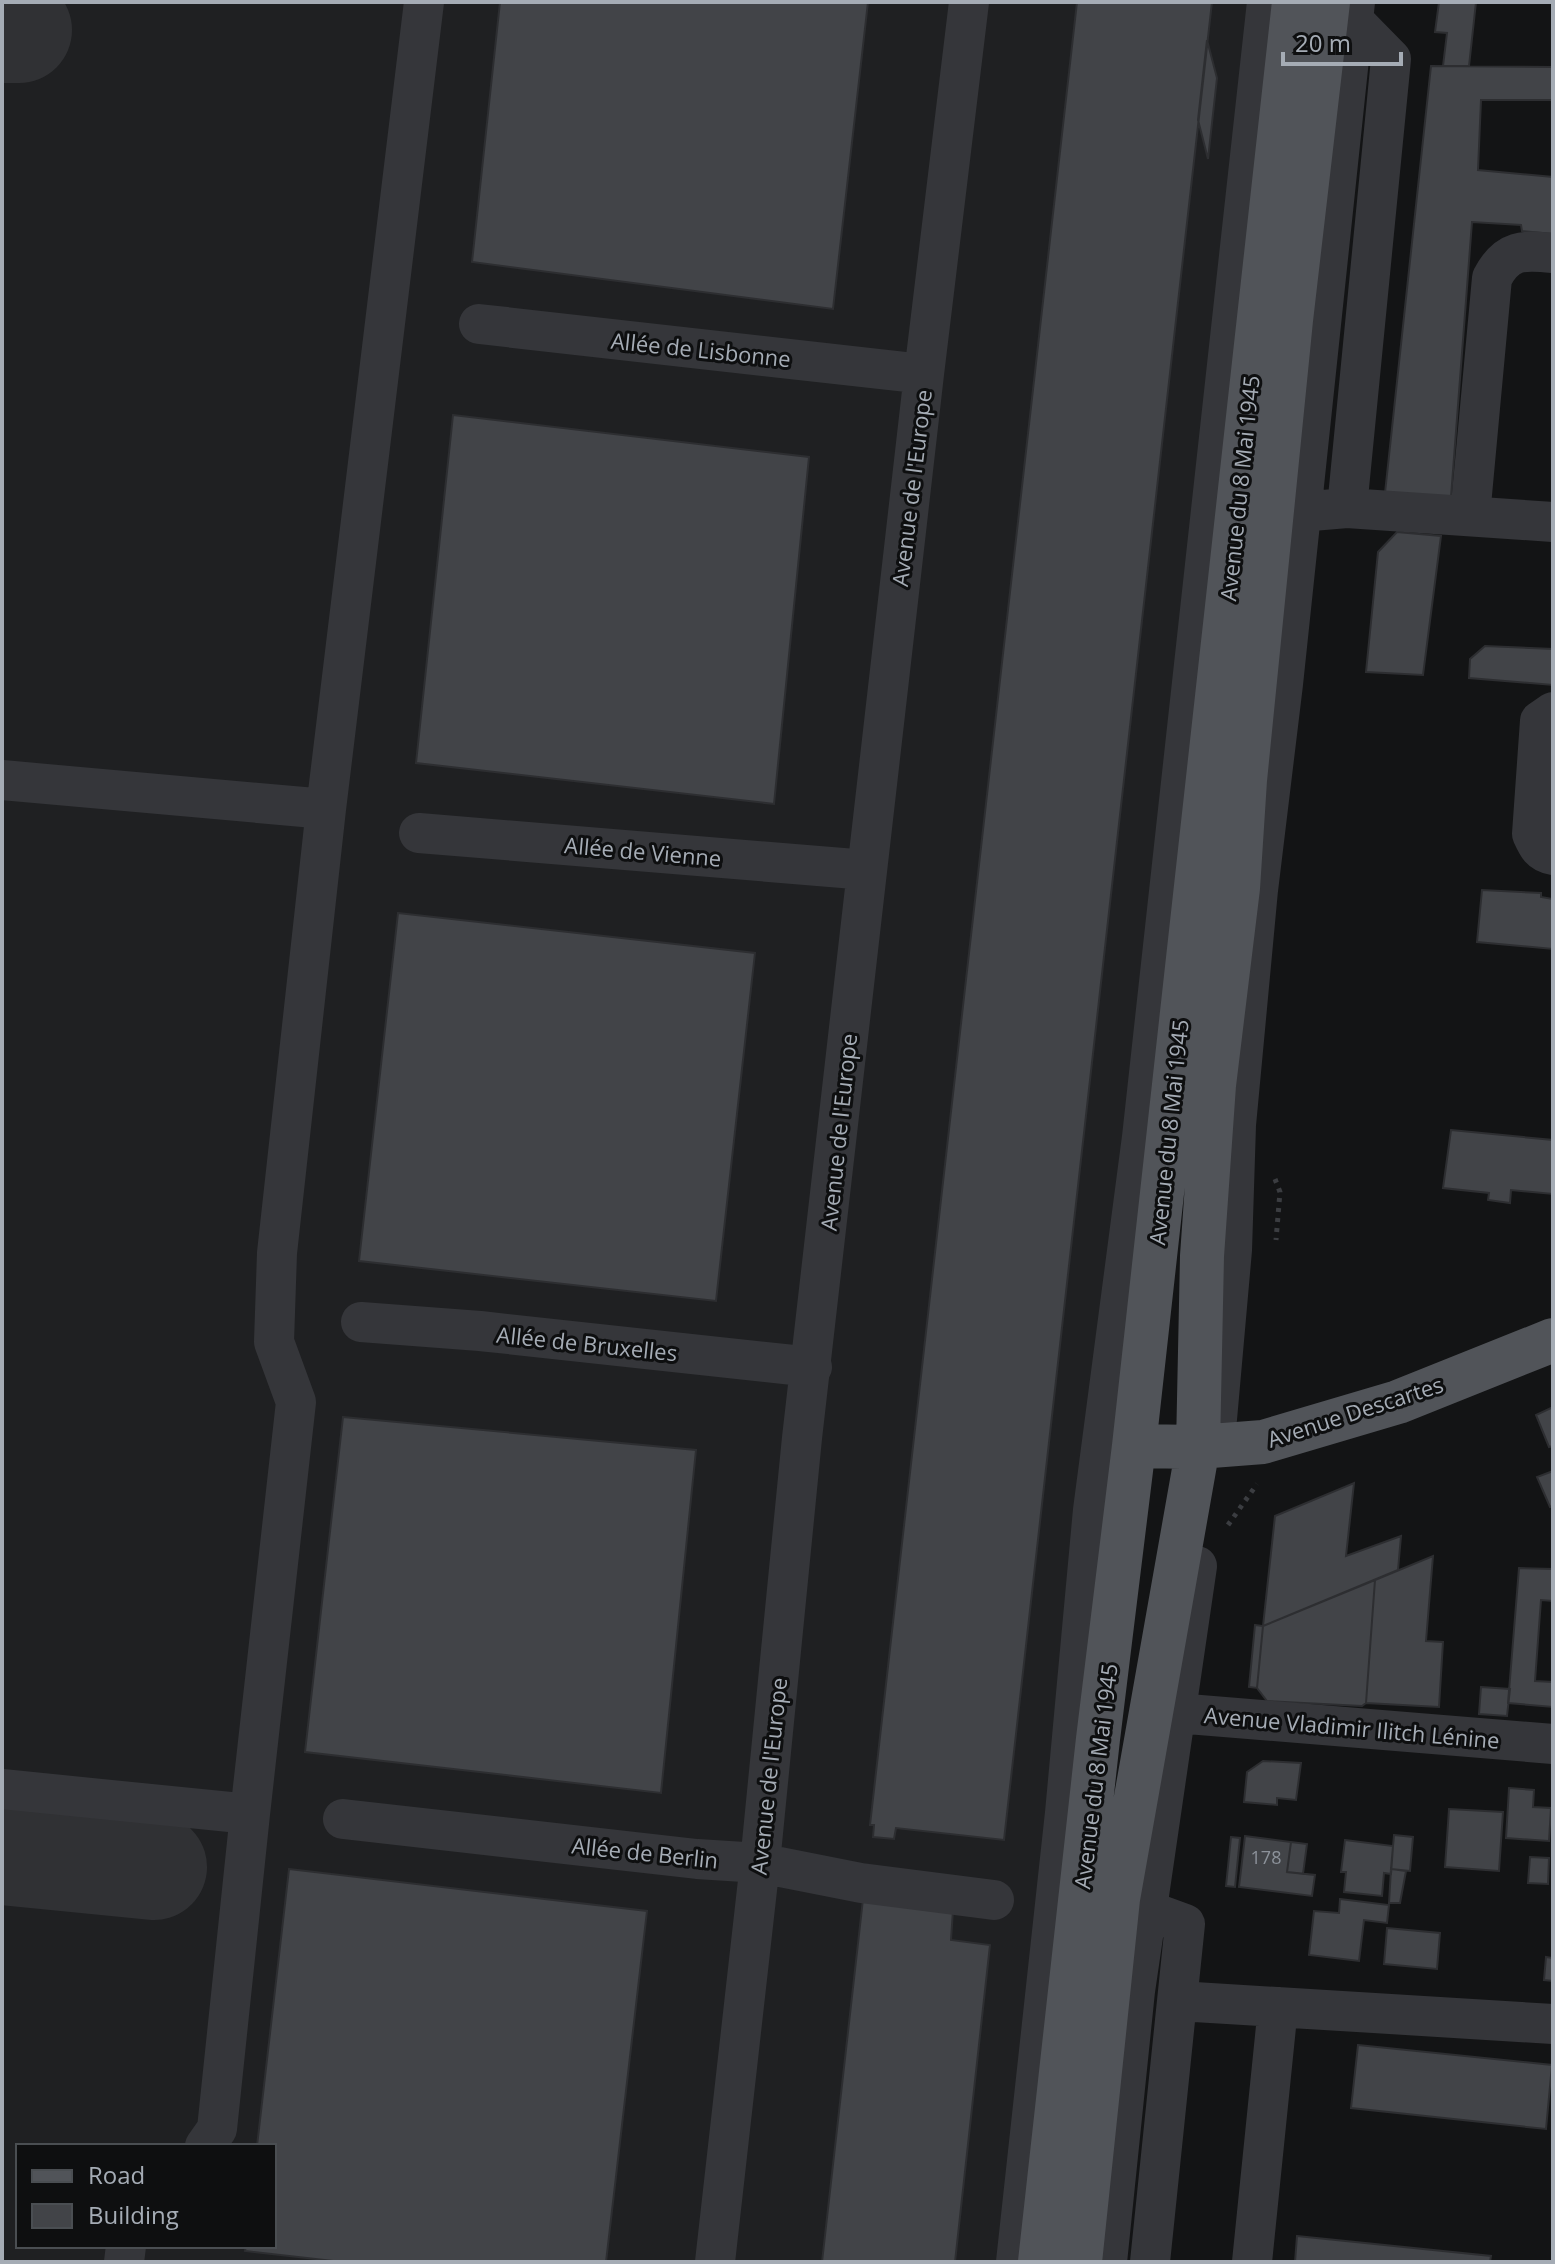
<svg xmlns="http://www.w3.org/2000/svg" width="1555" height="2264" font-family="'Open Sans',sans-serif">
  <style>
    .built { fill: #1f2022; fill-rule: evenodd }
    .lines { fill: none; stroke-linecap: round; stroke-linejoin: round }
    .taxiway { stroke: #303134; stroke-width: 106 }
    .building { fill: #424448; stroke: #2d2e31; stroke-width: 2 }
    .path { stroke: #3b3d41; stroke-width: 5; stroke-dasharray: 4 6; stroke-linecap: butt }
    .minor { stroke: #35363a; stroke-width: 40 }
    .major { stroke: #515459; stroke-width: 44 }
    .labels { text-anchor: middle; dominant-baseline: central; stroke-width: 6; stroke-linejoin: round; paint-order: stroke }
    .number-label { font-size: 18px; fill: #8c929a }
    .street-label { font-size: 22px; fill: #a5acb5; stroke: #0e0f10 }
  </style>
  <rect width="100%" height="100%" fill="#131415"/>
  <path class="built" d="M 2,2 L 1256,2 L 1003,2262 L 2,2262 ZM 18,2146 L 274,2146 L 274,2246 L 18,2246 Z"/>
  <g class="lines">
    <path class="taxiway" d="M 2,30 L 19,30
      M 2,1852 L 154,1867"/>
  </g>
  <path class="building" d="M 500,2 L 868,2 L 833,309 L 472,262 Z
    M 1077,2 L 1212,2 L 1004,1840 L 896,1828 L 894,1839 L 873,1837 L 874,1825 L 870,1825 Z
    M 1439,2 L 1476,2 L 1469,66 L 1443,66 L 1447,33 L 1435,32 Z
    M 1207,40 L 1217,78 L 1208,159 L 1198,120 Z
    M 1431,66 L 1553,67 L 1553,100 L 1481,100 L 1478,170 L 1553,177 L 1553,234 L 1522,231 L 1521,225 L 1472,222 L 1451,497 L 1385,493 Z
    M 453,415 L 809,457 L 774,804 L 416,763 Z
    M 1397,532 L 1441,536 L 1423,675 L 1366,672 L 1378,552 Z
    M 1485,646 L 1553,649 L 1553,685 L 1469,678 L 1470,659 Z
    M 1482,890 L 1541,893 L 1541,897 L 1553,899 L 1553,949 L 1477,942 Z
    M 398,913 L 755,953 L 716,1301 L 359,1261 Z
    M 1451,1130 L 1553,1140 L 1553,1194 L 1511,1190 L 1510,1203 L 1488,1200 L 1489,1193 L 1443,1188 Z
    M 1553,1407 L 1553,1446 L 1549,1447 L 1536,1415 Z
    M 343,1417 L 696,1450 L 661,1793 L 305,1752 Z
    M 1553,1471 L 1553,1506 L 1550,1507 L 1537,1477 Z
    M 1354,1483 L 1346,1556 L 1401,1536 L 1398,1570 L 1263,1626 L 1275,1516 Z
    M 1433,1556 L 1426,1641 L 1443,1642 L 1439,1707 L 1366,1703 L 1375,1580 Z
    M 1519,1568 L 1553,1569 L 1553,1601 L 1541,1600 L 1535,1681 L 1553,1682 L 1553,1707 L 1508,1703 Z
    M 1375,1580 L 1366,1703 L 1362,1706 L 1267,1701 L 1257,1688 L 1263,1626 Z
    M 1255,1625 L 1263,1626 L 1257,1688 L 1249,1687 Z
    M 1481,1687 L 1510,1689 L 1507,1716 L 1479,1714 Z
    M 1263,1761 L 1301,1763 L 1296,1800 L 1277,1798 L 1277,1805 L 1244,1802 L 1247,1772 Z
    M 1509,1788 L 1534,1790 L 1533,1807 L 1551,1808 L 1549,1841 L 1506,1838 Z
    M 1449,1809 L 1503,1812 L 1499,1871 L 1445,1867 Z
    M 1394,1835 L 1413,1837 L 1410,1871 L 1391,1869 Z
    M 1245,1836 L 1291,1842 L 1287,1872 L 1315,1875 L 1312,1896 L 1239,1887 Z
    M 1231,1837 L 1240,1838 L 1235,1887 L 1226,1886 Z
    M 1345,1840 L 1393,1846 L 1391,1874 L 1384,1873 L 1382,1896 L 1344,1892 L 1346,1872 L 1341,1872 Z
    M 1291,1842 L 1307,1844 L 1303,1874 L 1287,1872 Z
    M 1530,1857 L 1549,1858 L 1548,1884 L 1528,1883 Z
    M 289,1869 L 647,1911 L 606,2262 L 342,2262 L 245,2251 L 246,2246 L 274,2246 L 274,2146 L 257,2146 Z
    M 1391,1869 L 1406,1871 L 1400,1903 L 1389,1903 Z
    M 863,1899 L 953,1910 L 951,1940 L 990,1945 L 955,2262 L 822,2262 Z
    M 1340,1899 L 1389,1905 L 1387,1923 L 1364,1920 L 1359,1961 L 1309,1955 L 1314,1911 L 1339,1913 Z
    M 1387,1928 L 1440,1933 L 1437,1969 L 1384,1964 Z
    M 1546,1957 L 1553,1958 L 1553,1981 L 1544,1980 Z
    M 1358,2045 L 1552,2065 L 1546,2129 L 1351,2108 Z
    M 1297,2236 L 1491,2256 L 1490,2262 L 1295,2262 Z"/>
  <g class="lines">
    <path class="path" d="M 1275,1179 L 1280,1192 L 1276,1240
      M 1228,1525 L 1257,1484"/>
    <path class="minor" d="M 479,324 L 924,374
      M 1347,508 L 1553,522
      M 1276,514 L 1347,508 L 1391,59 L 1340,7
      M 1470,516 L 1492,278 C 1507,249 1523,250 1553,253
      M 1553,712 L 1540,721 L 1532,834 C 1537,845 1540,853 1553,855
      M 2,780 L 326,809 L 424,2
      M 419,833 L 867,870
      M 361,1322 L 480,1331 L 812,1367
      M 1217,1419 L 1232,1250 L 1236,1125 L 1258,890 L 1283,684 L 1355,2
      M 1151,1711 L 1553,1744
      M 2,1789 L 250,1814 L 217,2129 L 205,2146
      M 250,1814 L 296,1402 L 274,1342 L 277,1253 L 326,809
      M 343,1819 L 697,1859 L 760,1863 L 861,1883 L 994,1900
      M 1122,1901 L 1185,1924 L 1150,2262
      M 1178,2001 L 1553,2024
      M 124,2262 L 126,2246
      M 715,2262 L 760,1863 L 802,1438 L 924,374 L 969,2
      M 1016,2262 L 1065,1813 L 1093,1510 L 1142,1137 L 1267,2
      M 1107,2262 L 1135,1991 L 1197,1566
      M 1252,2262 L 1278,2007"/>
    <path class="major" d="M 1134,1446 L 1198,1447 L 1263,1442 L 1398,1402 L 1553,1340
      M 1040,2262 L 1098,1739 L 1134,1446 L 1294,2
      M 1080,2262 L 1118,1899 L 1198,1447 L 1202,1256 L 1214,1085 L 1238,888 L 1245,780 L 1291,320 L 1328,2"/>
  </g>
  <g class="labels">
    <g class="number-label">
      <text x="1266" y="1857">178</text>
    </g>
    <g class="street-label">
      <text transform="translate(701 349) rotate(6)">Allée de Lisbonne</text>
      <text transform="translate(911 488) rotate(-83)">Avenue de l'Europe</text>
      <text transform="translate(1239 488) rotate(-84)">Avenue du 8 Mai 1945</text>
      <text transform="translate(643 851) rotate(5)">Allée de Vienne</text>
      <text transform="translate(838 1132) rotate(-84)">Avenue de l'Europe</text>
      <text transform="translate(1168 1132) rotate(-84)">Avenue du 8 Mai 1945</text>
      <text transform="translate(587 1343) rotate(6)">Allée de Bruxelles</text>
      <text transform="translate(1355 1411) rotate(-18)">Avenue Descartes</text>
      <text transform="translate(1352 1727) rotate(5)">Avenue Vladimir Ilitch Lénine</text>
      <text transform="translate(768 1776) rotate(-84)">Avenue de l'Europe</text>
      <text transform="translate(1095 1776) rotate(-83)">Avenue du 8 Mai 1945</text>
      <text transform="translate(645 1852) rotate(6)">Allée de Berlin</text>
    </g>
  </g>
  <rect width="1555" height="2264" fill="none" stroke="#a5acb5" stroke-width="8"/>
  <rect x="16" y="2144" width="260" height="104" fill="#0e0f10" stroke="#4a4e52" stroke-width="2"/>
  <rect x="32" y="2170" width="40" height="12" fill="#515459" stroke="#4a4e52" stroke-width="2"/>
  <text x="88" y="2184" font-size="24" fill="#a5acb5">Road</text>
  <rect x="32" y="2204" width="40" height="24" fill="#424448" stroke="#4a4e52" stroke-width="2"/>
  <text x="88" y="2224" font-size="24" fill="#a5acb5">Building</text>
  <path d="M1283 52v12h118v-12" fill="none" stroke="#a5acb5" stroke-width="4"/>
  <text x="1295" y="52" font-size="24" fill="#a5acb5" stroke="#0e0f10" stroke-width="6" paint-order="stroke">20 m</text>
</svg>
